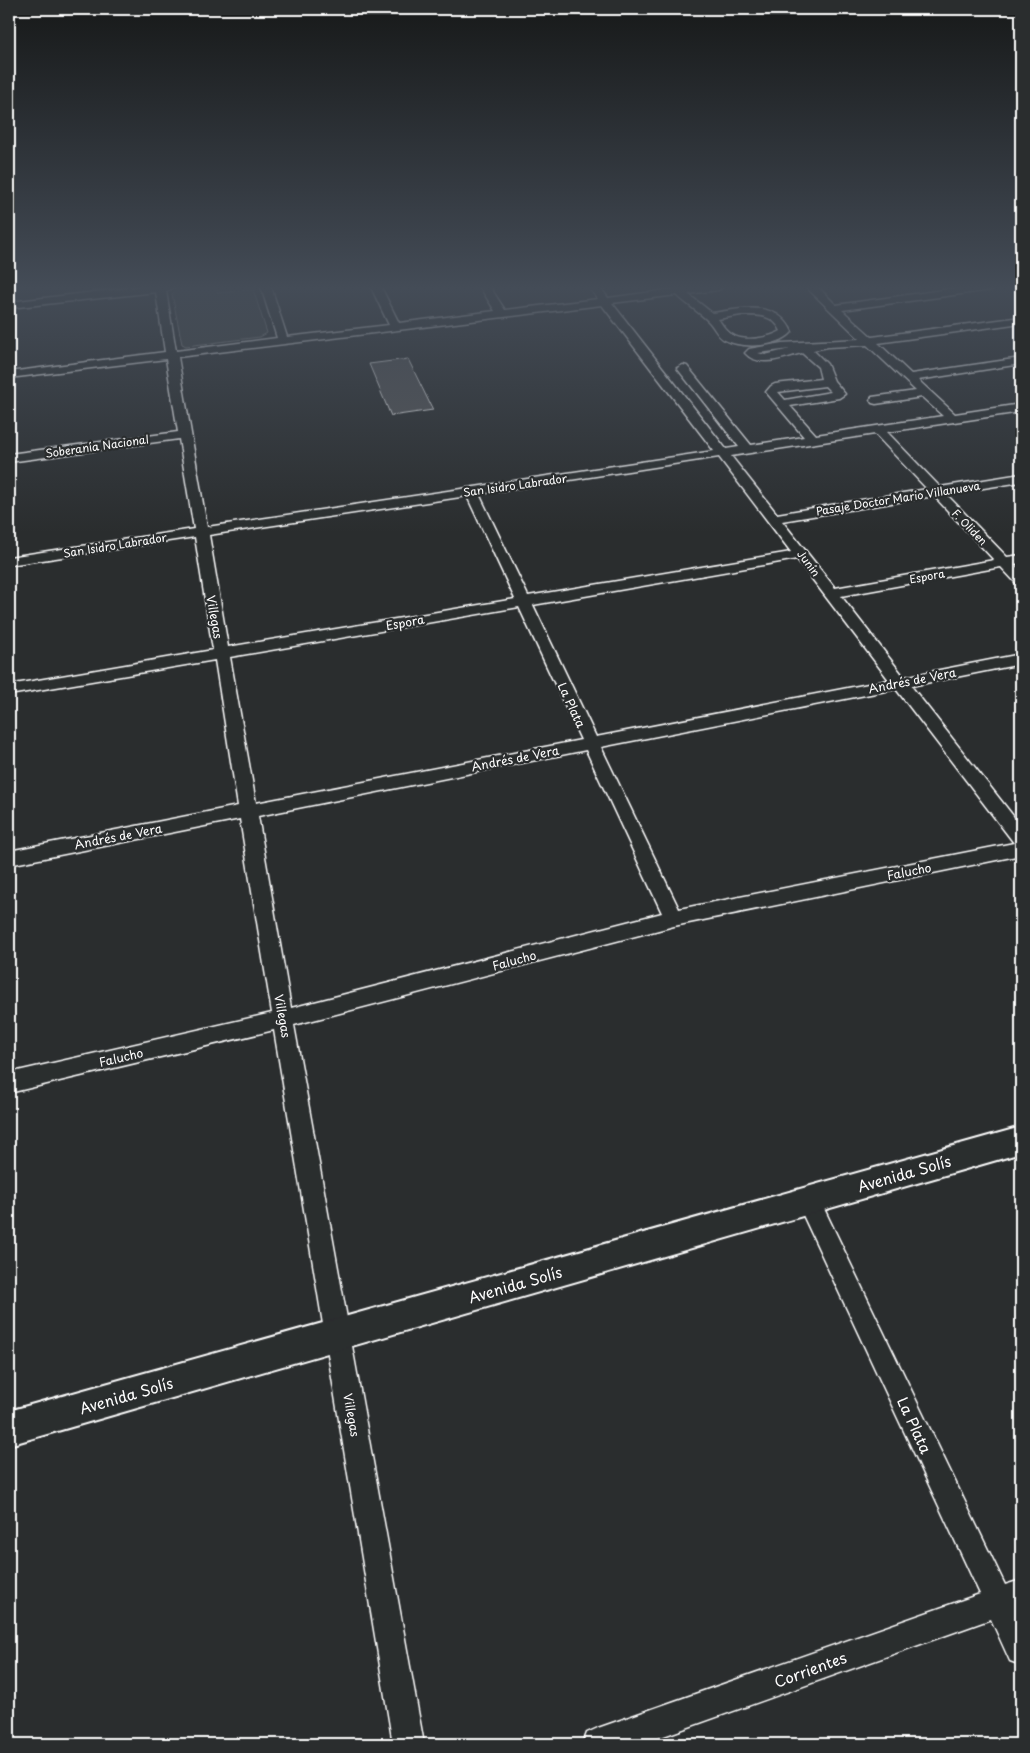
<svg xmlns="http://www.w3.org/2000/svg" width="1030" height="1753" font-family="'Playpen Sans',sans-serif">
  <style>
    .green { fill: #414445; stroke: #a0a2a2 }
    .building { fill: #555758; stroke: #fff }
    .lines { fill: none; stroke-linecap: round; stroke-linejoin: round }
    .minor-casing { stroke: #fff; stroke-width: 3 }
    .tertiary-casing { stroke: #fff; stroke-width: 4 }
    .minor { fill: #2a2d2e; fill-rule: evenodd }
    .tertiary { fill: #2a2d2e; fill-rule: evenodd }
    .labels { text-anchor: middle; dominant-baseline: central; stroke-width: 4.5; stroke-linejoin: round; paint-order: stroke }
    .far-street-label { font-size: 11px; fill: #fff; stroke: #2a2d2e }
    .street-label { font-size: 12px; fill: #fff; stroke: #2a2d2e }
    .near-street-label { font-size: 15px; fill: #fff; stroke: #2a2d2e }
  </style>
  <rect width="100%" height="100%" fill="#2a2d2e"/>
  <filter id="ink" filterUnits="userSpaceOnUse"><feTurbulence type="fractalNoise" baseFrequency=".02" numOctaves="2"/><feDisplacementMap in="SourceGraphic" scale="10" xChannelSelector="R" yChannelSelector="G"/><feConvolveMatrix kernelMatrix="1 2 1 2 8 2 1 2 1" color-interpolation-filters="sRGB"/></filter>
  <g filter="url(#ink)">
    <path class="green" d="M 203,287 L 216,287 L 218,293 L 253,289 L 267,333 L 260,337 L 186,346 L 182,344 L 172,294 L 177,290 Z"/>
    <path class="building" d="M 408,359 L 433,410 L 391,416 L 369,364 Z"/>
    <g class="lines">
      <g class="minor-casing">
        <path id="minor" d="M 138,287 L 175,287 L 166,291 L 176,351 L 277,338 L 261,287 L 271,287 L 287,337 L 389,325 L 371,287 L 381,287 L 399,323 L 495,311 L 480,287 L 490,287 L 505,310 L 598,299 L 589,287 L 600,287 L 608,298 L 689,287 L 723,287 L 718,290 L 688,294 L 712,313 C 741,309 777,299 792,332 C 779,347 743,349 725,340 C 718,337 715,329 710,323 C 701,313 687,305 677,295 L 612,303 L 726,449 L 739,447 L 677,368 L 683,365 L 687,366 L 751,445 L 804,437 L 766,392 L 771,386 L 775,384 L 821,379 L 818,367 L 802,353 C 785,357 759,369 745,353 L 749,349 L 782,343 L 860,339 L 806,287 L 818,287 L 836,305 L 964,287 L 996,287 L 991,290 L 842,310 L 872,337 L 1021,317 L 1021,323 L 878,343 L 911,374 L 1021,358 L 1021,364 L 918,380 L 955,414 L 1021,404 L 1021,412 L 887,432 L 940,487 L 1021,474 L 1021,482 L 946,494 L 1007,557 L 1021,555 L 1021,563 L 1014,564 L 1021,572 L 1021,584 L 1016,583 L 1001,567 L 841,596 L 904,677 L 1021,654 L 1021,664 L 911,686 L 1021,826 L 1021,855 L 674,926 L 294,1025 L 424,1744 L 393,1744 L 274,1030 L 9,1093 L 9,1073 L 272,1013 L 240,819 L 9,865 L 9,851 L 238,806 L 215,660 L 9,695 L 9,685 L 213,650 L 195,537 L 9,565 L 9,557 L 194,529 L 179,439 L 9,462 L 9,454 L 178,432 L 166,359 L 9,378 L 9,372 L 165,352 L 156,292 L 9,308 L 9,302 ZM 602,305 L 714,451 L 207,527 L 178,357 ZM 741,315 C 757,315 773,314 781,331 C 769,338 743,343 731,334 C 725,330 722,324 718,319 ZM 867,345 L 916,391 L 872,397 L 870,400 L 872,403 L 876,404 L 922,397 L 943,416 L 816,435 L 790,406 L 839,398 L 845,394 L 834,381 L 827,364 L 813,350 L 828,347 ZM 790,349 L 765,355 L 758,353 ZM 825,386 L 831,392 L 785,400 L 778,392 ZM 875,434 L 927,489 L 777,514 L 731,456 ZM 719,457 L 791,552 L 528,596 L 479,494 ZM 467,496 L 515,599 L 228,647 L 209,535 ZM 934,496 L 994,560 L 835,588 L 782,521 ZM 797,559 L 889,680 L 596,737 L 533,605 ZM 519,607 L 581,740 L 256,803 L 230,657 ZM 896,689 L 1014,843 L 679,909 L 601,747 ZM 586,750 L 662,913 L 291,1008 L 258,816 Z
          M 808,1189 L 816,1192 L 1005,1585 L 1021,1580 L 1021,1608 L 1017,1610 L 1021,1618 L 1021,1665 L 1010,1661 L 991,1619 L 641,1744 L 583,1744 L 587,1733 L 598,1728 L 980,1594 L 796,1200 L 800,1192 Z"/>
      </g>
      <g class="tertiary-casing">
        <path id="tertiary" d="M 1021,1127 L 1021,1153 L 9,1445 L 9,1411 Z"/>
      </g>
      <use href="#minor" class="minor"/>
      <use href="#tertiary" class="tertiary"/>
    </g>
  </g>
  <linearGradient id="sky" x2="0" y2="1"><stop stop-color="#171919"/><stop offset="0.54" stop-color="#444c57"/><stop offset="1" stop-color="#444c57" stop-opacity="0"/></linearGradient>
  <rect width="1030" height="533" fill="url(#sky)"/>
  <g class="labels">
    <g class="far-street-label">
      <text transform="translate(97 446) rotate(-8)">Soberanía Nacional</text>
      <text transform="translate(515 485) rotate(-8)">San Isidro Labrador</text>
      <text transform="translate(898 498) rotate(-9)">Pasaje Doctor Mario Villanueva</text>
      <text transform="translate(970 527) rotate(46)">F. Oliden</text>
      <text transform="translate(115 545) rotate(-9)">San Isidro Labrador</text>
      <text transform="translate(809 563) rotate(53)">Junín</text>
      <text transform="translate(927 576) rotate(-10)">Espora</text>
    </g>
    <g class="street-label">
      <text transform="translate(215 617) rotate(80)">Villegas</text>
      <text transform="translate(405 622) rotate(-10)">Espora</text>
      <text transform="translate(912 680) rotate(-11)">Andrés de Vera</text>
      <text transform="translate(572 705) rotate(65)">La Plata</text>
      <text transform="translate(515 758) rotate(-11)">Andrés de Vera</text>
      <text transform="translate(118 836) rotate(-11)">Andrés de Vera</text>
      <text transform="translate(909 871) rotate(-11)">Falucho</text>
      <text transform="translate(514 960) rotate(-15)">Falucho</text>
      <text transform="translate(283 1016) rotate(80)">Villegas</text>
      <text transform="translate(121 1057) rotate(-13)">Falucho</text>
      <text transform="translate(352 1415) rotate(80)">Villegas</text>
    </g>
    <g class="near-street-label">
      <text transform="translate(904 1173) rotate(-16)">Avenida Solís</text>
      <text transform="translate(515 1284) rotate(-16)">Avenida Solís</text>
      <text transform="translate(126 1395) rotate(-16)">Avenida Solís</text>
      <text transform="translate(915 1425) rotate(65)">La Plata</text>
      <text transform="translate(810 1669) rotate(-20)">Corrientes</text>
    </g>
  </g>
  <rect width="1030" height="1753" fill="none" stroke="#2a2d2e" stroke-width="30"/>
  <rect x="15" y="15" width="1000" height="1723" fill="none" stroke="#fff" stroke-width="2" filter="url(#ink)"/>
</svg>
